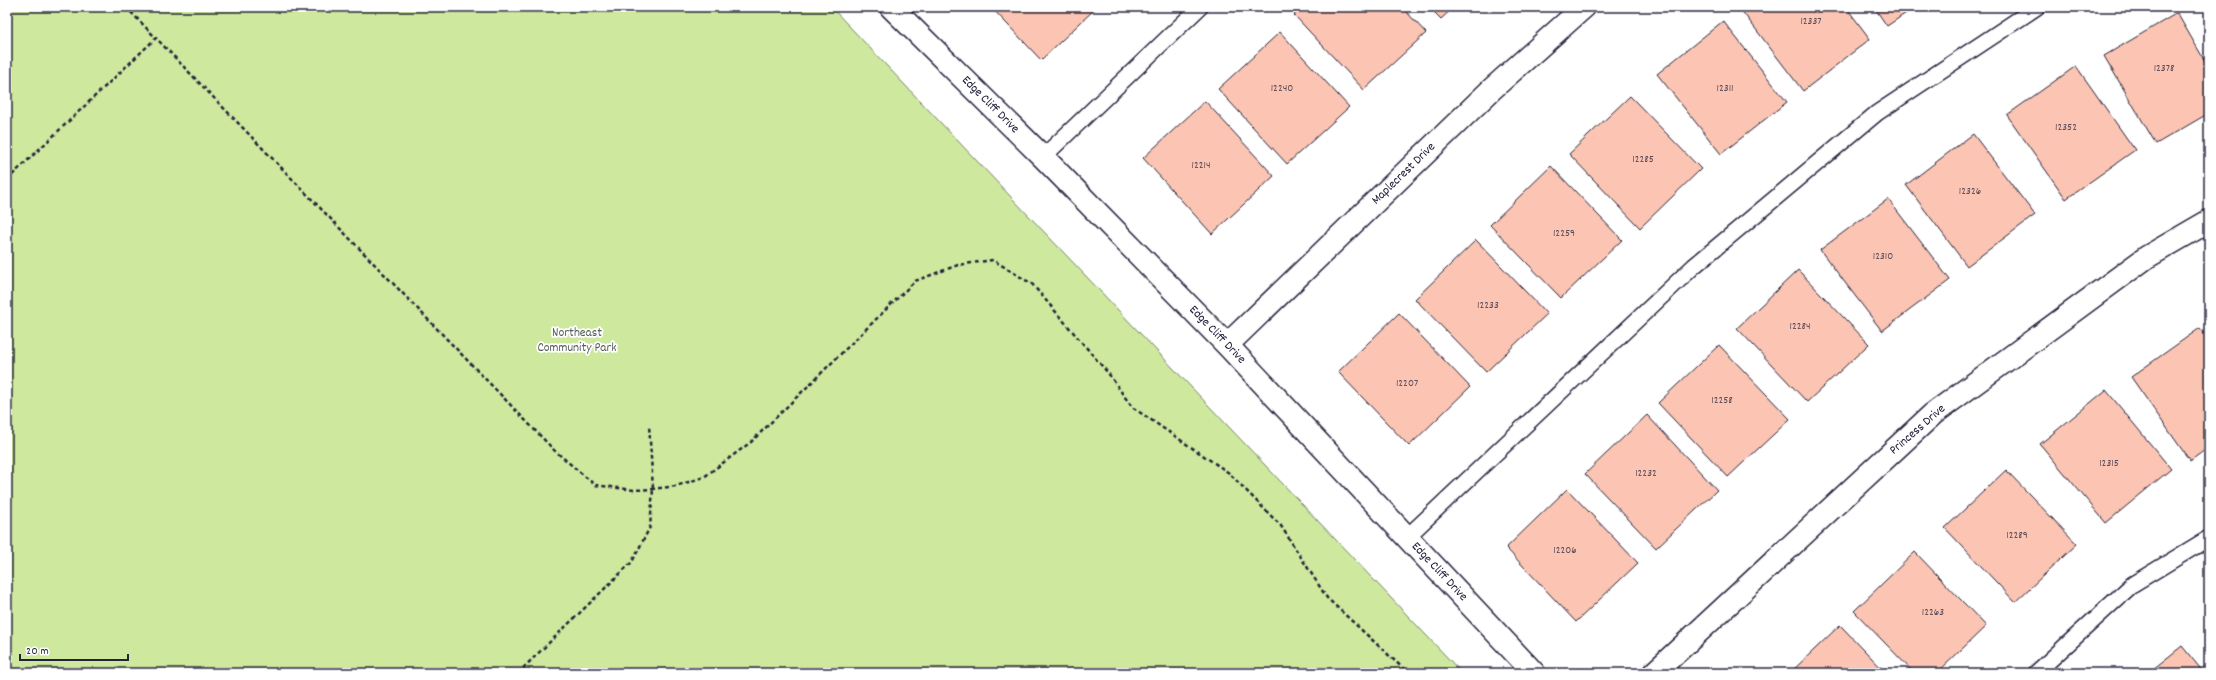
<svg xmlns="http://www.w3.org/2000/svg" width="2216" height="680" font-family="Dekko,sans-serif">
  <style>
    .green { fill: #cee89e; stroke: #78856c }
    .building { fill: #fcc4b2; stroke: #22223b }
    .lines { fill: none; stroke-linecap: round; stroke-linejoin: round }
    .lane-casing { stroke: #22223b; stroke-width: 18 }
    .street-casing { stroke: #22223b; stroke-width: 25 }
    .path { stroke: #22223b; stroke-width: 2.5; stroke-dasharray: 4 3; stroke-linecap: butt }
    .lane { stroke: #fff; stroke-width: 15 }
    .street { stroke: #fff; stroke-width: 22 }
    .labels { text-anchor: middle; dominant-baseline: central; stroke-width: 3.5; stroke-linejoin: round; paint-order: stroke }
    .number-label { font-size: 11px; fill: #584a59 }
    .street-label { font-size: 13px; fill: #22223b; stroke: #fff }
    .park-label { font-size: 13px; fill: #565d59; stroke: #fff }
  </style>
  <rect width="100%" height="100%" fill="#fff"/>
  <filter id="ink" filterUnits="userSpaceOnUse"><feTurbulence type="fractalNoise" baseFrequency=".025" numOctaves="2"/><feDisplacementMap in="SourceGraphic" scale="8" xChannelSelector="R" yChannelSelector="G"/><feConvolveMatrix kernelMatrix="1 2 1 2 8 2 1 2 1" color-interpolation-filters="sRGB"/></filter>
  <g filter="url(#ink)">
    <path class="green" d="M 7,7 L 831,7 L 1462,673 L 7,673 Z"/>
    <path class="building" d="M 991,7 L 1097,7 L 1041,60 Z
      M 1303,7 L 1402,7 L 1426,33 L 1364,90 L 1294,15 Z
      M 1429,7 L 1454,7 L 1441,19 Z
      M 1745,7 L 1846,7 L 1870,39 L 1803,91 L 1741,10 Z
      M 1874,7 L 1915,7 L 1887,26 Z
      M 2177,13 L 2209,68 L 2209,113 L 2156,144 L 2104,56 Z
      M 1723,21 L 1787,102 L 1721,154 L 1657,74 Z
      M 1280,32 L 1349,107 L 1287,164 L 1218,89 Z
      M 2076,66 L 2135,150 L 2066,199 L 2007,115 Z
      M 1630,96 L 1701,169 L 1640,228 L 1569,154 Z
      M 1205,101 L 1274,176 L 1212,234 L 1143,158 Z
      M 1973,134 L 2035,215 L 1967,266 L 1906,185 Z
      M 1551,166 L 1622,240 L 1561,298 L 1490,225 Z
      M 1888,199 L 1950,280 L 1882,331 L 1820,250 Z
      M 1476,240 L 1547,314 L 1486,372 L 1415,299 Z
      M 1798,270 L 1869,344 L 1807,402 L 1737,328 Z
      M 1399,313 L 1470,387 L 1409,446 L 1338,372 Z
      M 2200,328 L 2209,340 L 2209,447 L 2190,461 L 2131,377 Z
      M 1719,345 L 1790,419 L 1728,477 L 1658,403 Z
      M 2106,390 L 2171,469 L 2106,523 L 2040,444 Z
      M 1647,415 L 1717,490 L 1656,548 L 1585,474 Z
      M 2006,470 L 2077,544 L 2015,602 L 1945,528 Z
      M 1567,489 L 1638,563 L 1576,622 L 1506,548 Z
      M 1915,552 L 1986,626 L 1937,673 L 1914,673 L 1854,611 Z
      M 1840,625 L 1886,673 L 1790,673 Z
      M 2182,646 L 2204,673 L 2148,673 Z"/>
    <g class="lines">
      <g class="lane-casing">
        <path id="lane" d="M 1043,157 L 1200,7
          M 1407,537 L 1694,266 L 1877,113 L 2037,7
          M 2036,673 L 2133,584 L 2209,538"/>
      </g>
      <g class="street-casing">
        <path id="street" d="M 891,7 L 1043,157 L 1227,345 L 1534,673
          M 1227,345 L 1492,89 L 1584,7
          M 1654,673 L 1933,414 L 2147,257 L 2209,221"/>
      </g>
      <path class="path" d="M 126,7 L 156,38
        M 7,180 L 156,38 L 555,451 L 595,485 L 634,490 L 653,489 L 676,486 L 704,477 L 751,442 L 915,281 L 958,265 L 993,260 L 1032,284 L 1108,373 L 1132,407 L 1229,473 L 1281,526 L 1327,598 L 1408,673
        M 518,673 L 632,562 L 650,527 L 653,489 L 649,425"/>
      <use href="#lane" class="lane"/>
      <use href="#street" class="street"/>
    </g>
  </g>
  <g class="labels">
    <g class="number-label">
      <text x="1811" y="22">12337</text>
      <text x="2164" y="69">12378</text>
      <text x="1282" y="89">12240</text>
      <text x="1725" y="89">12311</text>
      <text x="2066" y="128">12352</text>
      <text x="1643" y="160">12285</text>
      <text x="1201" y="166">12214</text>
      <text x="1970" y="192">12326</text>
      <text x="1564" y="234">12259</text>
      <text x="1883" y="257">12310</text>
      <text x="1488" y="306">12233</text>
      <text x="1800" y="327">12284</text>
      <text x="1407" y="384">12207</text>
      <text x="1722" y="401">12258</text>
      <text x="2109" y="464">12315</text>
      <text x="1646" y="474">12232</text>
      <text x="2017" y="536">12289</text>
      <text x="1565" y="551">12206</text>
      <text x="1933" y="613">12263</text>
    </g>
    <g class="street-label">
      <text transform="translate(990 105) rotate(45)">Edge Cliff Drive</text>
      <text transform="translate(1404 174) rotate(-44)">Maplecrest Drive</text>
      <text transform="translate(1217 335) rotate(46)">Edge Cliff Drive</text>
      <text transform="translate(1918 430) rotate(-41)">Princess Drive</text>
      <text transform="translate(1439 572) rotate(47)">Edge Cliff Drive</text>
    </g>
    <g class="park-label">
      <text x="577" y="333">Northeast<tspan x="577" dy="15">Community Park</tspan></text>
    </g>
  </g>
  <rect width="2216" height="680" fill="none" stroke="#fff" stroke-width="24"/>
  <rect x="12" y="12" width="2192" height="656" fill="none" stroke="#22223b" stroke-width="1.5" filter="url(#ink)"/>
  <path d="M20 654v6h108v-6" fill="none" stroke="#22223b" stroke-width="2"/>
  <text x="26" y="654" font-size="12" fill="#22223b" stroke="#ffffff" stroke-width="3" paint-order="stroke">20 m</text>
</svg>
